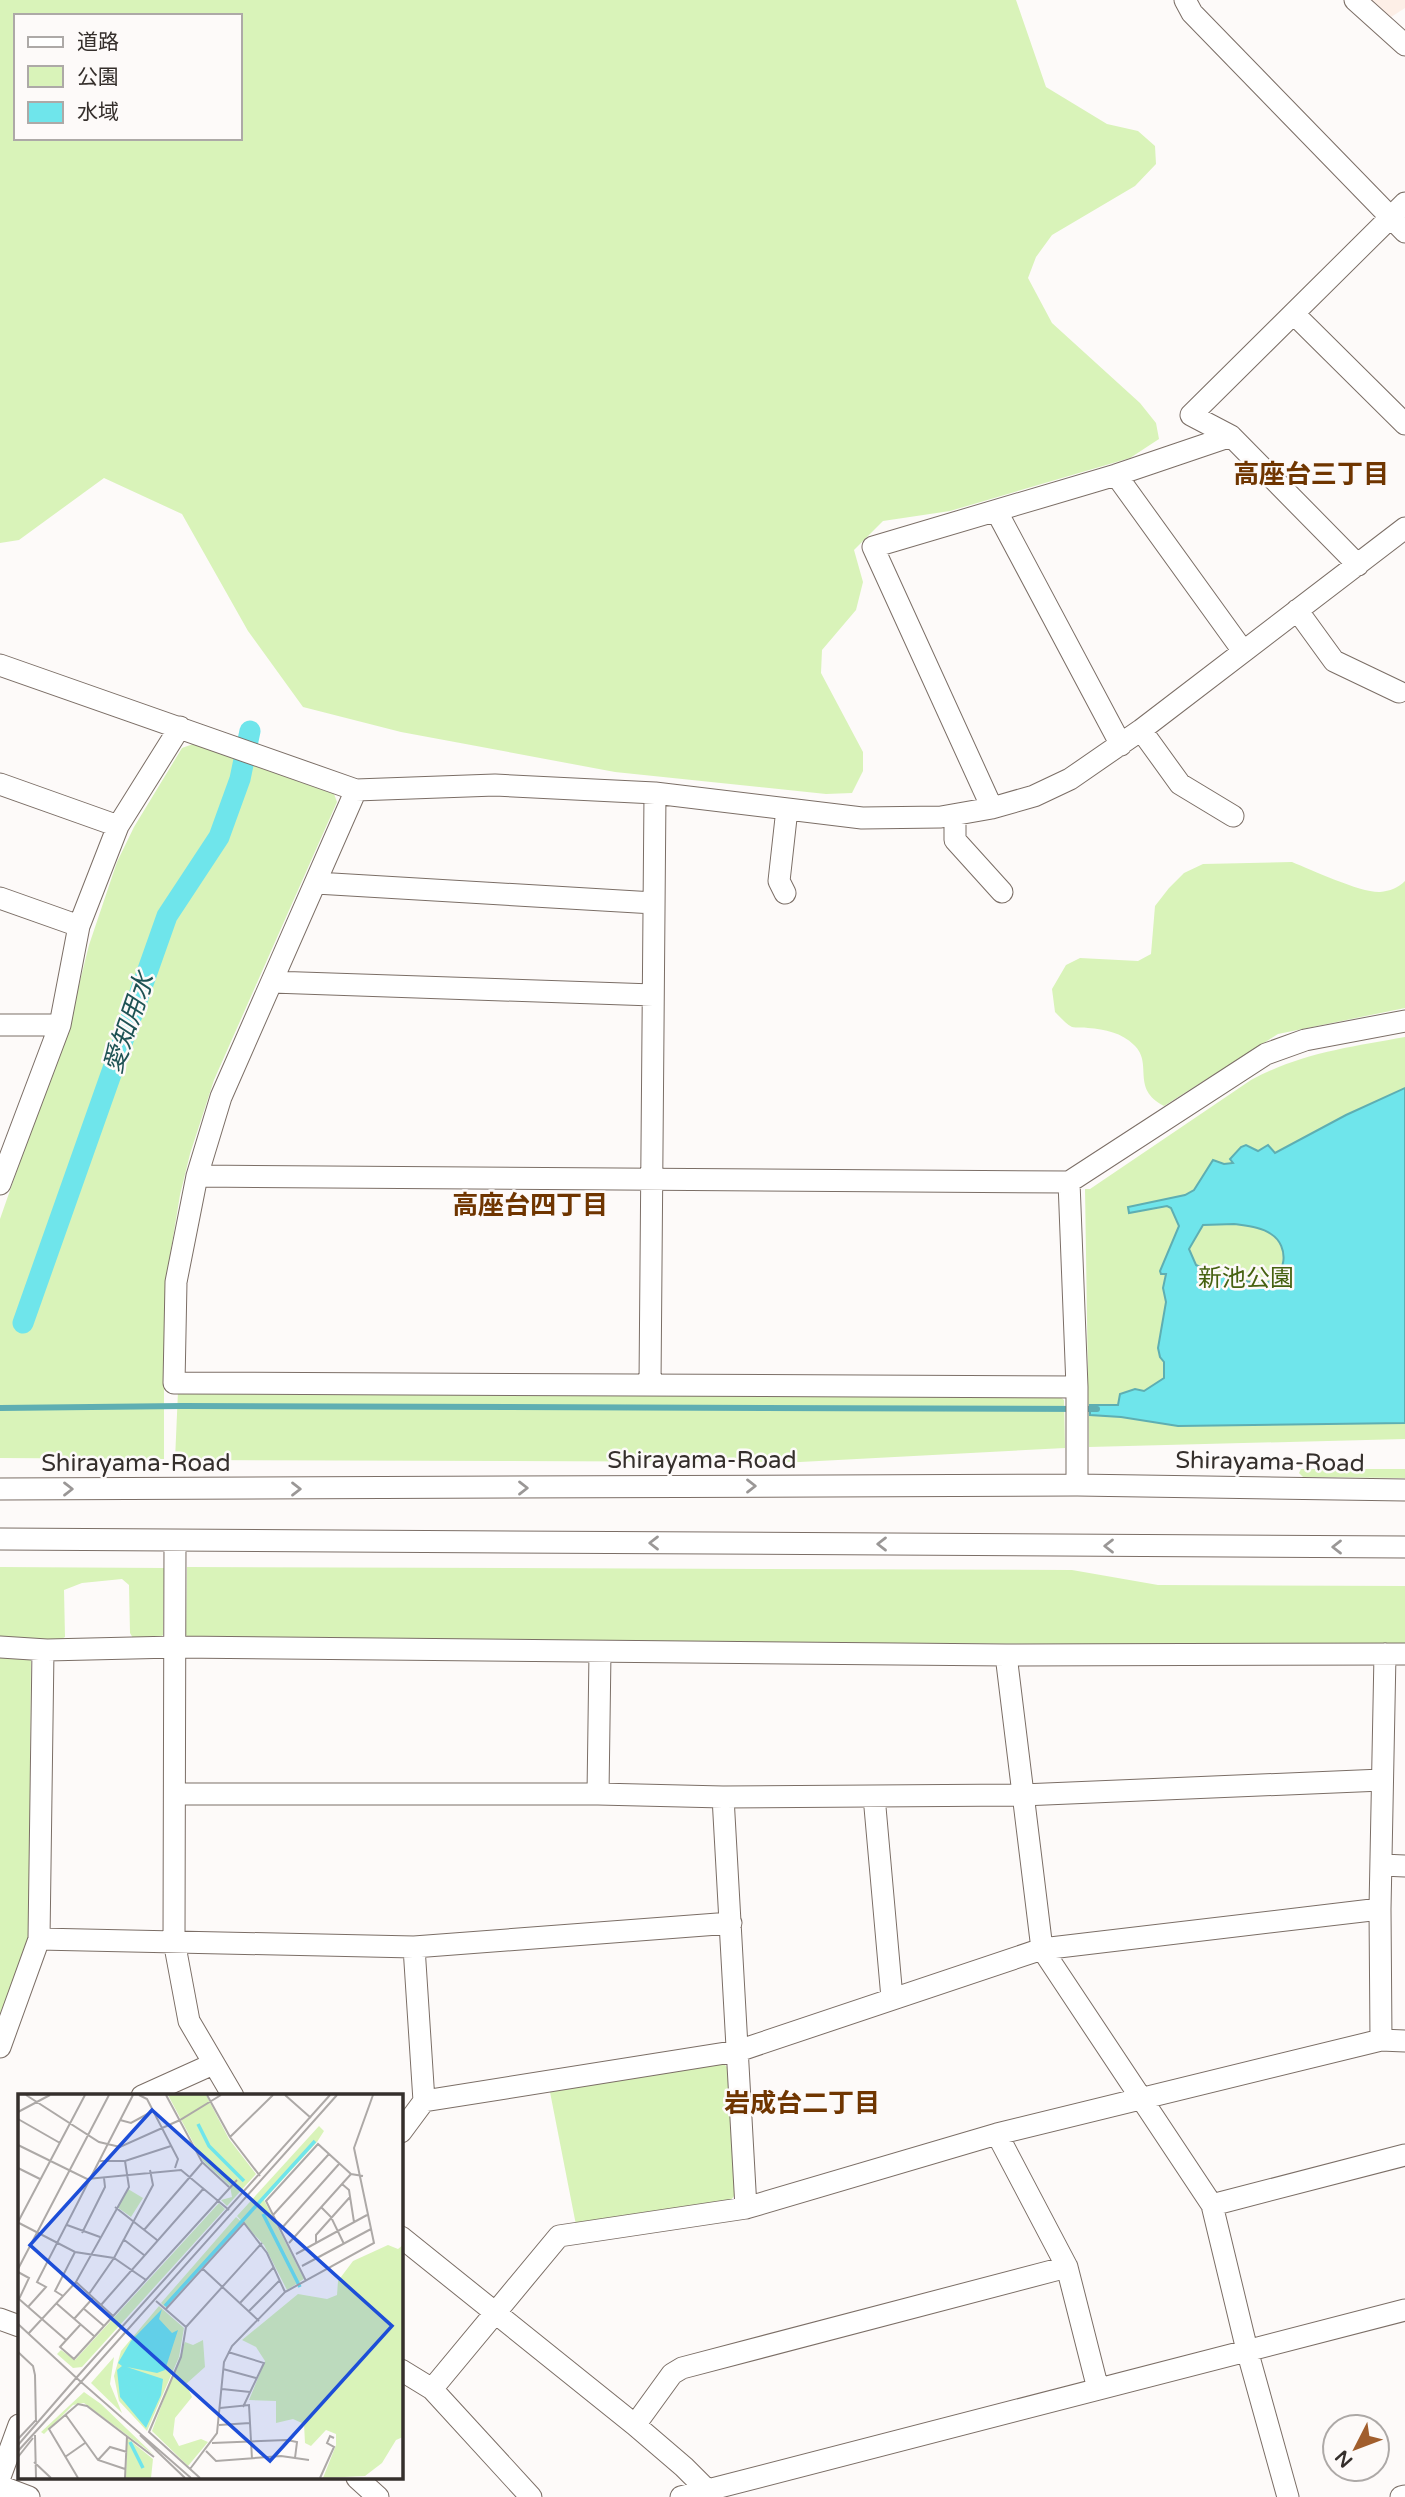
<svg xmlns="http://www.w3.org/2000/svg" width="1405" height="2497" font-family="'Varela Round','Noto Sans JP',sans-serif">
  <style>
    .built { fill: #fdefe7 }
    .green { fill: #d9f3b9; fill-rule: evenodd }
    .water { fill: #6fe5eb; stroke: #5eaeb2; stroke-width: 2; fill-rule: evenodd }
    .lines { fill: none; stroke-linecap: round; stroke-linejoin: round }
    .stream { stroke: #5eaeb2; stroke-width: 6 }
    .canal { stroke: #6fe5eb; stroke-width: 21 }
    .minor-casing { stroke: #7b6e66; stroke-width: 23 }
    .minor { stroke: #fff; stroke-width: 21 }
    .oneway { stroke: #9a9796 }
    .labels { text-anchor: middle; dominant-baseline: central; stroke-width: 5; stroke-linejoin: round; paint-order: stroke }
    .park-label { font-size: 24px; fill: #456110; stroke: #fdfaf9 }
    .street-label { font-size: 24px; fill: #352f2c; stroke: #fdfaf9 }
    .neighbourhood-label { font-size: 26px; font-weight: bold; fill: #6f3500; stroke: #fdfaf9 }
    .water-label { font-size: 26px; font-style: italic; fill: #1e5254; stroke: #fdfaf9 }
    .inset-river { fill: none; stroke: #6fe5eb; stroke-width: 3.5 }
    .inset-road { fill: none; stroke: #ada9a7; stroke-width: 2 }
    .view { fill: #1d4ed8; fill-opacity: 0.15; stroke: #1d4ed8; stroke-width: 3.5 }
    .inset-edge { fill: none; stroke: #352f2c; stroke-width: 3.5 }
  </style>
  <rect width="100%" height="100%" fill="#fdfaf9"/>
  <path class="built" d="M 1371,0 L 1405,0 L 1405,8 L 1391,17 Z"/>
  <path class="green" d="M 0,0 L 1016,0 L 1046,87 L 1107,124 L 1138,131 L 1155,146 L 1156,164 L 1135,186 L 1052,235 L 1036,257 L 1028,278 L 1052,323 L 1140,403 L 1156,423 L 1159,439 L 1130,458 L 950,511 L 883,521 L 854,550 L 863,582 L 856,610 L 822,650 L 821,673 L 863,752 L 863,771 L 852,793 L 826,794 L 615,772 L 401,732 L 303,707 L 248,631 L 182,514 L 104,478 L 19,540 L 0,543 ZM 16,16 L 240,16 L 240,138 L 16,138 Z
    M 193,744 L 334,794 L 337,802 L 214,1080 L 190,1154 L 180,1195 L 167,1274 L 164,1318 L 164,1459 L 0,1458 L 0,1219 L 72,1013 L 89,945 L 117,862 L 134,827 L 182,748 Z
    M 1292,862 C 1312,870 1361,893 1380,892 C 1390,891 1398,888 1405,881 L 1405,1008 L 1278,1034 L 1164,1106 C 1130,1088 1154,1064 1134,1045 C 1122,1033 1105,1029 1088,1028 C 1084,1027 1076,1028 1072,1027 C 1066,1024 1059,1016 1055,1012 L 1052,989 L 1066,965 L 1080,958 L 1138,961 L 1151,954 L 1155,906 L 1169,888 L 1184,873 L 1203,864 Z
    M 1405,1037 L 1405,1439 L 1089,1447 L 1085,1189 L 1090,1189 L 1251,1080 C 1301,1053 1350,1047 1405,1037 Z
    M 178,1391 L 1056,1394 L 1064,1400 L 1065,1448 L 800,1462 L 175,1460 Z
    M 1301,1469 L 1405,1469 L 1405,1478 L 1303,1477 L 1299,1473 Z
    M 0,1567 L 164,1568 L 163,1635 L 157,1641 L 134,1640 L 130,1633 L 129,1585 L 122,1579 L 82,1583 L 64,1590 L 65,1637 L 60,1640 L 0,1640 Z
    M 187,1567 L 1072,1570 L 1158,1585 L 1405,1586 L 1405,1645 L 194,1641 L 186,1635 Z
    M 0,1657 L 31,1659 L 29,1940 L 0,2020 Z
    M 723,2063 L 730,2070 L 737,2192 L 731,2200 L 576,2225 L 550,2092 Z"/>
  <path class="water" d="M 1405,1088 L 1405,1423 L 1178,1426 L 1121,1417 L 1090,1415 L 1090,1405 L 1118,1405 L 1120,1394 L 1135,1389 L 1144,1391 L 1164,1378 L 1164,1362 L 1160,1357 L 1158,1348 L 1166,1302 L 1163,1288 L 1166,1274 L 1161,1274 L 1160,1271 L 1179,1226 L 1171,1208 L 1167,1206 L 1129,1213 L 1128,1207 L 1185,1195 L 1194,1190 L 1213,1160 L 1224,1164 L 1233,1163 L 1230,1159 L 1241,1147 L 1246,1145 L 1258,1151 L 1268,1145 L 1275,1153 L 1346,1115 ZM 1234,1224 C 1247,1226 1261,1227 1271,1234 C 1290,1246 1287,1277 1265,1283 C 1256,1286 1206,1270 1196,1265 L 1189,1249 L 1203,1225 Z"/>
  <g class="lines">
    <path class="stream" d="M 0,1408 L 182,1406 L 1097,1409"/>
    <path class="canal" d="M 23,1323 L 167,916 L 219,837 L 240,779 L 250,731"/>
    <g class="minor-casing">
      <path id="minor" d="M 1185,0 L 1192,13 L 1405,232
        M 1355,0 L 1405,45
        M 1294,314 L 1405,424
        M 1116,475 L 1243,651
        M 997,512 L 1121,745
        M 1358,565 L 1231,436 L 1191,415 L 1405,203
        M 1297,610 L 1334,661 L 1399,692
        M 0,665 L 356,790 L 495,785 L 655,793 L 862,818 L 941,817 L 992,808 L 1034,796 L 1070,779 L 1141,730 L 1405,528
        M 1141,730 L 1180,784 L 1233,816
        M 0,784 L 118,826
        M 356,790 L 221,1097 L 197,1176 L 176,1282 L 174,1383 L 1077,1387
        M 992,808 L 873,547 L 1116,475 L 1231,436
        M 955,815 L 955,840 L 1002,892
        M 316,883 L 654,903
        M 785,893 L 779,881 L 787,809
        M 0,898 L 79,926
        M 272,982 L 653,995
        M 0,1025 L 60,1025
        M 197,1176 L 1069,1182 L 1266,1054 L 1305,1040 L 1405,1021
        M 1069,1182 L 1077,1387 L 1077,1485
        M 0,1184 L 60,1025 L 79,926 L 118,826 L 180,727
        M 650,1384 L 655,793
        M 0,1489 L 1077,1485 L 1405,1490
        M 0,1539 L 1405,1547
        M 175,1541 L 174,1941 L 189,2021 L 233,2096
        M 0,1647 L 47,1650 L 175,1647 L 1006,1655 L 1405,1654
        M 1006,1655 L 1042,1949 L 1212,2205 L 1247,2350 L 1288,2497
        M 176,1794 L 598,1794 L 723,1797 L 1022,1795 L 1382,1780
        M 598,1794 L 600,1652
        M 874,1796 L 892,1998
        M 723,1797 L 746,2208
        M 1382,1865 L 1405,1866
        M 39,1939 L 414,1947 L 731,1923
        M 414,1947 L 424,2101
        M 1381,2040 L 1380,1909 L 1385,1654
        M 0,2047 L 39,1939 L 43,1650
        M 142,2096 L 213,2064
        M 401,2132 L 424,2101 L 738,2051 L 1042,1949 L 1380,1909
        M 997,2134 L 1067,2267 L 1098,2389
        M 1212,2205 L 1405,2155
        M 401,2237 L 635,2425 L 684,2467 L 714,2497
        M 0,2319 L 19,2326
        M 401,2370 L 432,2389 L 531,2497
        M 432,2389 L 559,2236 L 746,2208 L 997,2134 L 1381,2040 L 1405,2041
        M 635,2425 L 672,2374 L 682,2368 L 1067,2267
        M 0,2477 L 19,2425
        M 357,2478 L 378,2497
        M 0,2486 L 29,2497
        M 681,2497 L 1405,2310
        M 1401,2497 L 1405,2496"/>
    </g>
    <use href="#minor" class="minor"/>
  </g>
  <defs><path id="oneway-chevron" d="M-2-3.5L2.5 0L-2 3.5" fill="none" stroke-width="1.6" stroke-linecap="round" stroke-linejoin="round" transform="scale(1.75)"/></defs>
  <g class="oneway">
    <use href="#oneway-chevron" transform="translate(751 1486)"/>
    <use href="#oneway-chevron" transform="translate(523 1488)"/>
    <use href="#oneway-chevron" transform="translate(68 1489)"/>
    <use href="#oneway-chevron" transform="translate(296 1489)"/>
    <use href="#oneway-chevron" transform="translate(654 1543) rotate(-180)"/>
    <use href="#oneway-chevron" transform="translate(882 1544) rotate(-180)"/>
    <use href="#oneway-chevron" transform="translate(1109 1546) rotate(-180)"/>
    <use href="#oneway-chevron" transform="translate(1337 1547) rotate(-180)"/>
  </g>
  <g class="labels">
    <g class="park-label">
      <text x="1246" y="1278">新池公園</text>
    </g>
    <g class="street-label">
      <text x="702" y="1460">Shirayama-Road</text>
      <text transform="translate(1270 1462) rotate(1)">Shirayama-Road</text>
      <text x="136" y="1463">Shirayama-Road</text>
    </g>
    <g class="neighbourhood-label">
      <text x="1311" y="474">高座台三丁目</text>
      <text x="530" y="1205">高座台四丁目</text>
      <text x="802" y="2103">岩成台二丁目</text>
    </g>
    <g class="water-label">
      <text transform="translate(129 1023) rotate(-71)">愛知用水</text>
    </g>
  </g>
  <g transform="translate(18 2094)">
    <rect width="385" height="385" fill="#fdfaf9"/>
    <path d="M 150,1 L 188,1 L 211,45 L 238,80 L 209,112 L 203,106 L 214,103 L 212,92 L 185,67 ZM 301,32 L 306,37 L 299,48 L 246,106 L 286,185 L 269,196 L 246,151 L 219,122 ZM 110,95 L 125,104 L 113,123 L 99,113 ZM 201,109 L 207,115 L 64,273 L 55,274 L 39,260 L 43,256 L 57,266 ZM 218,123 L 225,129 L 147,213 L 143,209 ZM 370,151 L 380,155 L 385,151 L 385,343 L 378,346 L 364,369 L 347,382 L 305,384 L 318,351 L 318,340 L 308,336 L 293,352 L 287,349 L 286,330 L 275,325 L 258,329 L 258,307 L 231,306 L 247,267 L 238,253 L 224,246 L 280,200 L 309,205 L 319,201 L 320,187 L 335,167 ZM 141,212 L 166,234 L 161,263 L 129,337 L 101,307 L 96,282 L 103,257 ZM 185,246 L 187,273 L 168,290 L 174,303 L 157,324 L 155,341 L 161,352 L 183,345 L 190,348 L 170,372 L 134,337 L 167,248 L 175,251 ZM 96,263 L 92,290 L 104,319 L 73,289 ZM 66,298 L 83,310 L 136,361 L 66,309 L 55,311 L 26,340 L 23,338 ZM 109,344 L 135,365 L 133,384 L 108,384 Z" fill="#d9f3b9"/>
    <path d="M 144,215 L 141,225 L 154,239 L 160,236 L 147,276 L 139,279 L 109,273 L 145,285 L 143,301 L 128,334 L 102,303 L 99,276 L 104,272 L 100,269 L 113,247 Z" fill="#6fe5eb"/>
    <path class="inset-river" d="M 180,30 L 191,52 L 226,87M 245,120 L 282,193M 147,212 L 297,47M 112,348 L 125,374"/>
    <path class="inset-road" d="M 8,1 L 81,48 L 102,53 L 162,26 L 203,1M 121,1 L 129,5 L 160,65 L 157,74M 148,1 L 184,68 L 211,93M 189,1 L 212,43 L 242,82M 267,1 L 293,24M 0,18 L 32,1M 0,25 L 42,49M 102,26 L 113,29 L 135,17M 212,43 L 255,1M 0,51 L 69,85 L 163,76 L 211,116M 82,67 L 107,67 L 153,52M 0,74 L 22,85M 324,90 L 331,96 L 336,128M 97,113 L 139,146M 303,113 L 313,123 L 326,150M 255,121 L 311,60M 0,128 L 67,1M 1,129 L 57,158 L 96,164 L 128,186M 49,131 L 82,143M 263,135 L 321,70M 126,136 L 184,69M 64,139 L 87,93 L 86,84M 105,145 L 126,161M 271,149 L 333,80M 298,149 L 298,141 L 332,103M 278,160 L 349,121M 284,172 L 353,135M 0,175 L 91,1M 185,175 L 241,227M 0,178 L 11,184 L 1,205 L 48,246M 288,187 L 248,107 L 300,50 L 333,80 L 345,82M 58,188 L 95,222M 71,200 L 96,164 L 135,91 L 132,76M 45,202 L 37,197 L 57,158M 138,207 L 168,233M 38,209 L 76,242M 222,209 L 256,173M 83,211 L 186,94M 10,213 L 28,193 L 19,188 L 115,1M 65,214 L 86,232M 147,216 L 226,129 L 249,159 L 267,198M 231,217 L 262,186M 56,225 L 75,204M 0,230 L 63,288 L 0,357M 63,230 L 42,253 L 56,265 L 219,86M 11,239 L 58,188 L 111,93 L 107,67M 0,258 L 15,272 L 17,281 L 18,328M 210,258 L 246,269 L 225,313M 205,275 L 238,284M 59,283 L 312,1M 204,295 L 232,298M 202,314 L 231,311 L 234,365M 47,320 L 80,366 L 107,375M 201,331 L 232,329M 17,341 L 18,384M 122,341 L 167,384M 0,345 L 18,326M 194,349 L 269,346 L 279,348 L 277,364M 0,351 L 59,283M 188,357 L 198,367 L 263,362 L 291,366M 0,363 L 15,344M 47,363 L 67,349M 80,366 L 92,353 L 109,358M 16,368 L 33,384M 172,375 L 199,339 L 206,268 L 214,252 L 267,198 L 356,149 L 336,54 L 355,1M 60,384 L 31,335 L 60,310 L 69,312 L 136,363M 107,384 L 109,342M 173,384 L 63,288 L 319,1M 182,384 L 131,338 L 163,263 L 168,233 L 244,149M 302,384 L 316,353 L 309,349 L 312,342 L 316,344"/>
    <path class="view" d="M 134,16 L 374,232 L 252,367 L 12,151 Z"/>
    <rect width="385" height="385" class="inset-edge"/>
  </g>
  <rect x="14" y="14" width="228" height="126" fill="#fdfaf9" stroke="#ada9a7" stroke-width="2"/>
  <rect x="28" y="37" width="35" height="10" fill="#ffffff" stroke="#ada9a7" stroke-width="2"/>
  <text x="77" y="49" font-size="21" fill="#352f2c">道路</text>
  <rect x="28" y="66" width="35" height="21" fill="#d9f3b9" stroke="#ada9a7" stroke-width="2"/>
  <text x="77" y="84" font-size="21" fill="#352f2c">公園</text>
  <rect x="28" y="102" width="35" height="21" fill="#6fe5eb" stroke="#ada9a7" stroke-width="2"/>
  <text x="77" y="119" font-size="21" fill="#352f2c">水域</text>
  <g transform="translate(1356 2448) rotate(228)"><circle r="33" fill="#fdfaf9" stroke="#ada9a7" stroke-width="2"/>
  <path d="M0-5L12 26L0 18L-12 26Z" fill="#a15e2d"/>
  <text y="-10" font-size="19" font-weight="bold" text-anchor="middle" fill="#352f2c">N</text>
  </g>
</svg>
